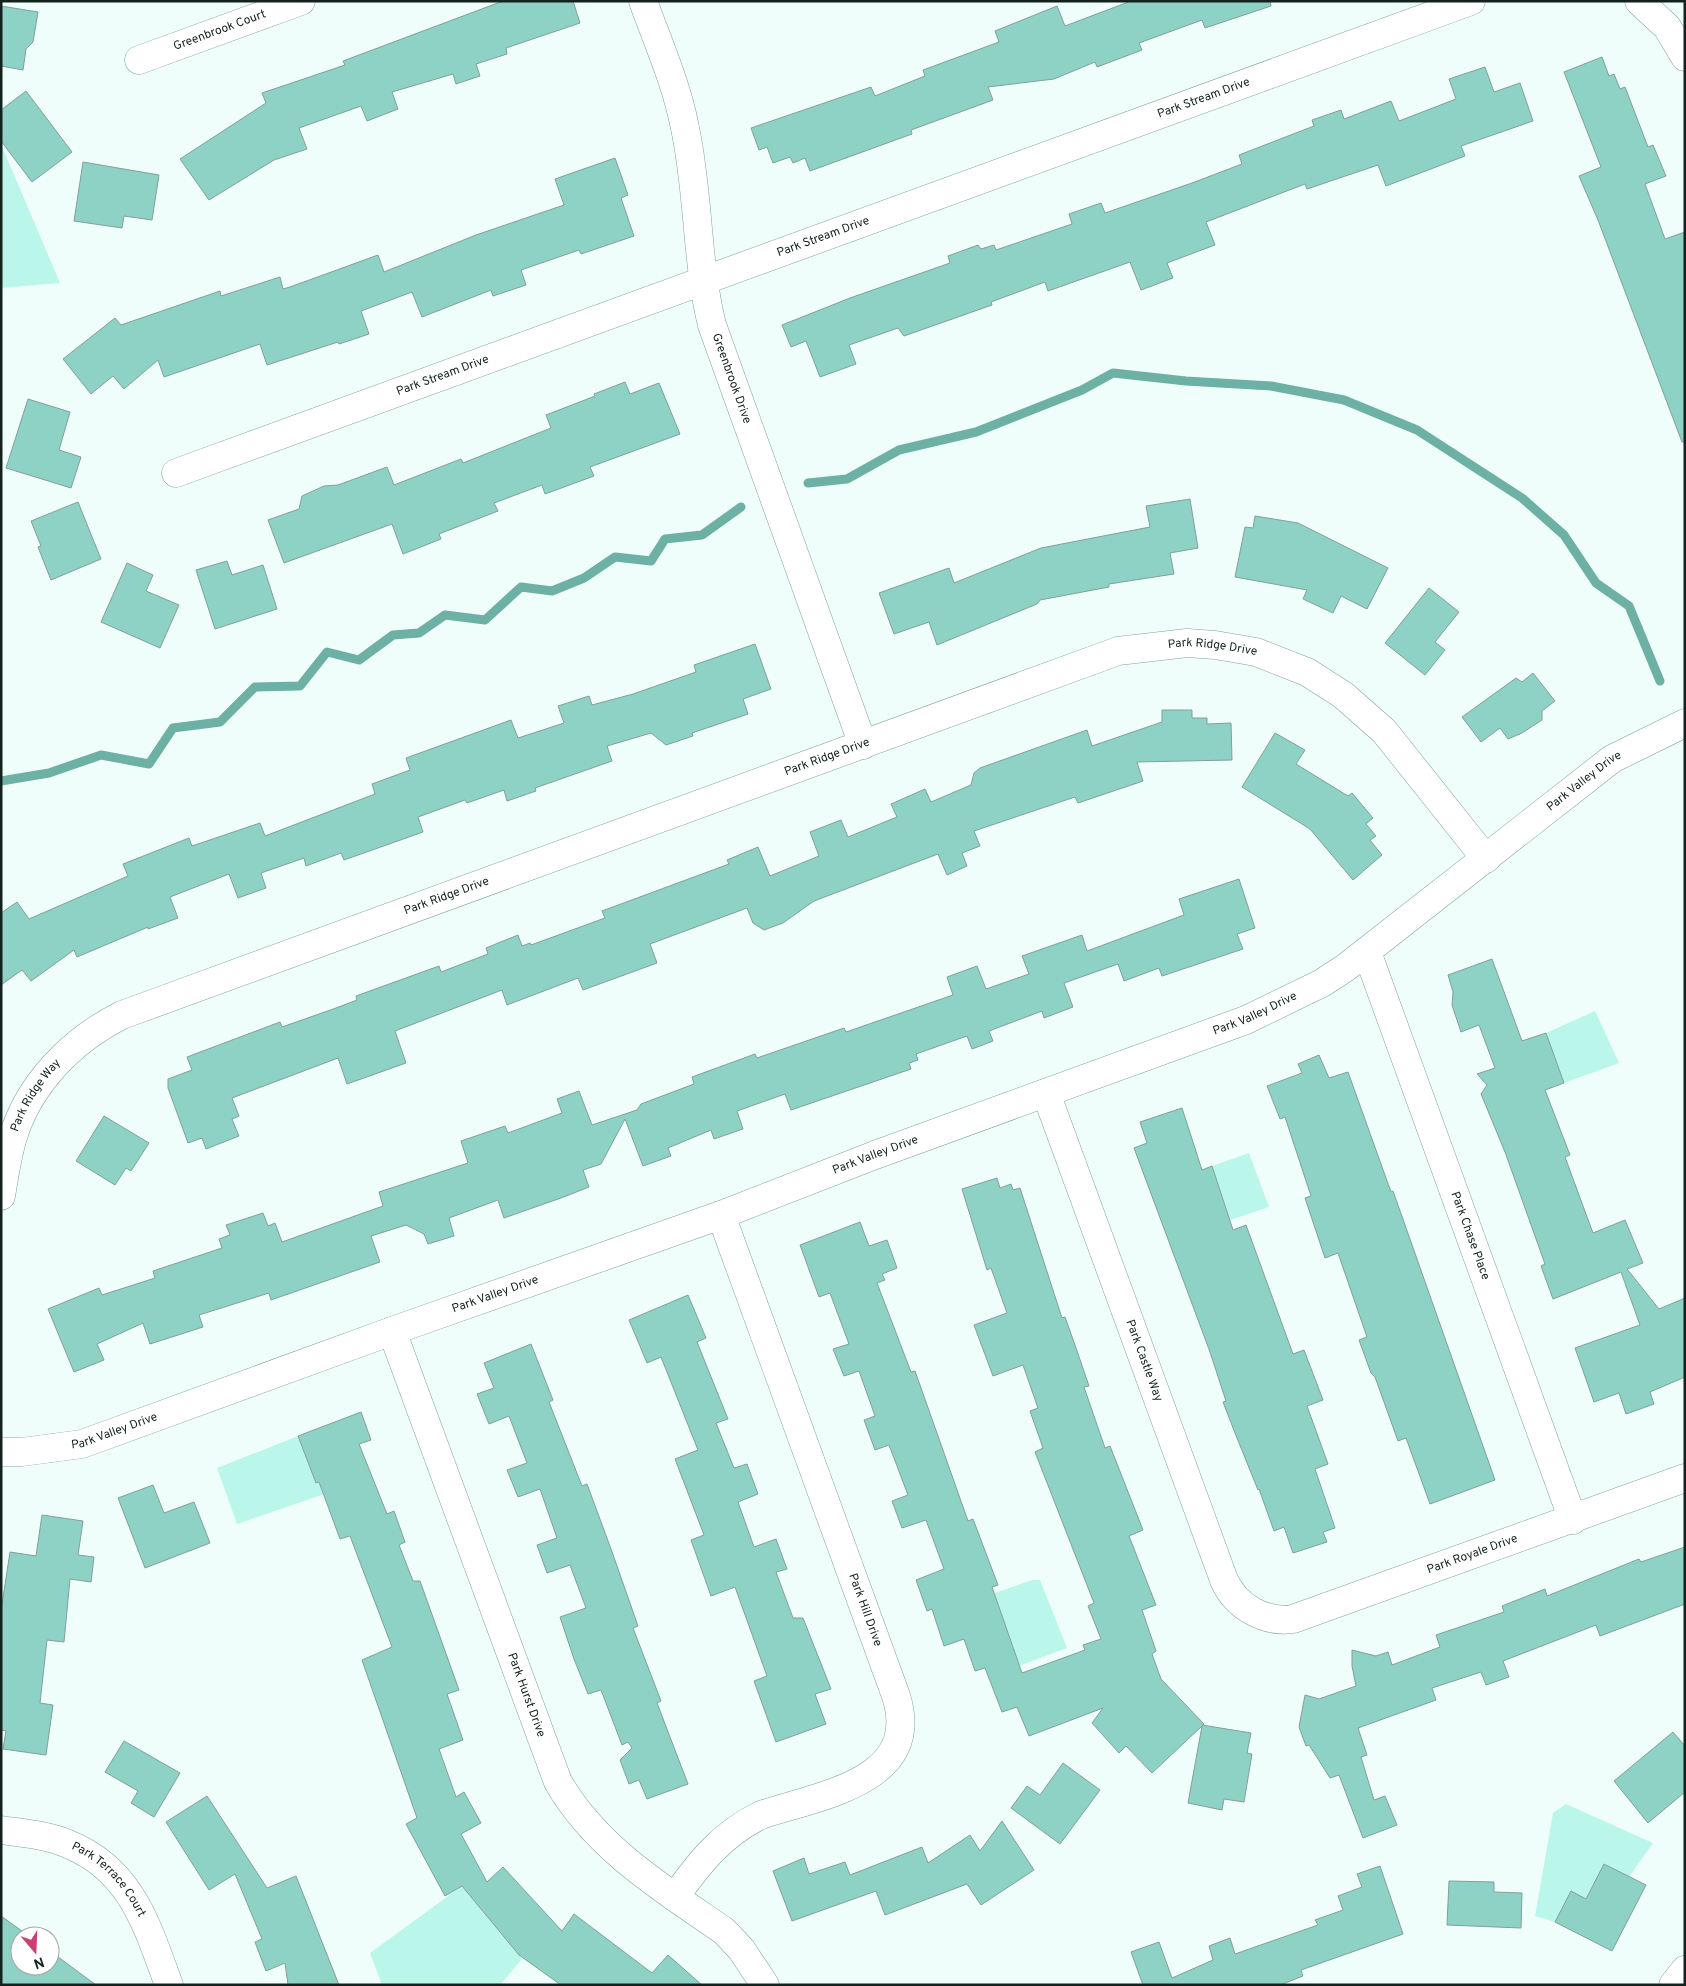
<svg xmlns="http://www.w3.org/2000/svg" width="1686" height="1986" font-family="Overpass,sans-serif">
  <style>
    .green { fill: #bbf6eb }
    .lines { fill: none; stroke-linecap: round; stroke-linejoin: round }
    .stream { stroke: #6db0a4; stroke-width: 9 }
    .building { fill: #8ed1c5; stroke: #80a19b }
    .minor-casing { stroke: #80a29b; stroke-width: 29 }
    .minor { stroke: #fff; stroke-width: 28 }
    .labels { text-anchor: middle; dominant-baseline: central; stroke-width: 4; stroke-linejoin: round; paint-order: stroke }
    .street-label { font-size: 12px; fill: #14221f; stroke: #fff }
  </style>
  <rect width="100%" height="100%" fill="#f0fefb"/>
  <path class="green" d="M 1,144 L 60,283 L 1,288 Z
    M 1595,1011 L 1619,1063 L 1564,1083 L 1546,1033 Z
    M 1249,1153 L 1269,1207 L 1221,1223 L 1227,1210 L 1212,1166 Z
    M 298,1436 L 316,1483 L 344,1473 L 348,1486 L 237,1524 L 217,1468 Z
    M 1032,1580 L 1040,1580 L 1067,1648 L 1016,1667 L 1013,1658 L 1016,1656 L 996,1598 L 992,1594 Z
    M 1566,1804 L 1653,1843 L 1629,1877 L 1604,1864 L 1586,1899 L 1571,1892 L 1555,1922 L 1535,1916 L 1553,1813 Z
    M 462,1886 L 522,1959 L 500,1985 L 382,1985 L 370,1953 Z"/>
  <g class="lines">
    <path class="stream" d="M 808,483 L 847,479 L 899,450 L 976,432 L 1082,390 L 1113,373 L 1186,381 L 1271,386 L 1344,400 L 1417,430 L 1522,498 L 1564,535 L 1596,583 L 1629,606 L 1660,681
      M 1,781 L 49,773 L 101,755 L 149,764 L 173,728 L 220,722 L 255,687 L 300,686 L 327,652 L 359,660 L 393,635 L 419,633 L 445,615 L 485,620 L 521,587 L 552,591 L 584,578 L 615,557 L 651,561 L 665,539 L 702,535 L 741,507"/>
  </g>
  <path class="building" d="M 503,1 L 573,1 L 580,23 L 506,48 L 507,54 L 476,64 L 480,76 L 456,84 L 453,74 L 392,92 L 398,109 L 367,121 L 361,106 L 299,128 L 307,149 L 274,160 L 209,200 L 180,159 L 266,103 L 262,93 L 345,65 L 343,61 Z
    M 1131,1 L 1270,1 L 1271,6 L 1205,28 L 1202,20 L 1139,43 L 1142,50 L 1097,67 L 1095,62 L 1054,79 L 988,87 L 993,100 L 911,130 L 912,134 L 810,171 L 805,158 L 793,163 L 790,157 L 773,163 L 767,147 L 759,150 L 751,128 L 871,87 L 875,96 L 925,76 L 923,70 L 999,42 L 995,31 L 1057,6 L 1065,26 Z
    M 1,6 L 38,12 L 33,42 L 26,49 L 23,70 L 1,66 Z
    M 1602,57 L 1609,76 L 1614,74 L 1620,89 L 1625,87 L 1648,147 L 1653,145 L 1666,176 L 1645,184 L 1665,239 L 1685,232 L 1685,442 L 1682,442 L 1598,220 L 1579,176 L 1601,167 L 1564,72 Z
    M 1485,67 L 1494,92 L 1520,83 L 1533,121 L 1461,146 L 1465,156 L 1386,186 L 1378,165 L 1307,189 L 1305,184 L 1206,222 L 1215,245 L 1167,263 L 1173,278 L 1141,290 L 1130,262 L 1048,291 L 1045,282 L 991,302 L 992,305 L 904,336 L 898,328 L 849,345 L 856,364 L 820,377 L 806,341 L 791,347 L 782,325 L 850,298 L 950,263 L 948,256 L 978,245 L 981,249 L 994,245 L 996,250 L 1072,224 L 1069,214 L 1101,203 L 1105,213 L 1192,183 L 1242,164 L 1239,155 L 1314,126 L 1312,120 L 1341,110 L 1344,119 L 1391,101 L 1399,121 L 1456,99 L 1449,79 Z
    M 26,91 L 72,152 L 32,182 L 1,141 L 1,110 Z
    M 615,158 L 628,195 L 621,198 L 634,236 L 581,254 L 579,250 L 521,270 L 526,285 L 493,296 L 491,290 L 422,317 L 412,292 L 361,311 L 369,334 L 339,344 L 338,342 L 267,365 L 260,344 L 164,377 L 158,360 L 124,389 L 113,376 L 91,394 L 63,359 L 115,318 L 121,325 L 220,291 L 221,296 L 280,277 L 283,289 L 290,287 L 378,255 L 384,272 L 476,235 L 564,205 L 555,179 Z
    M 83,162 L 159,175 L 152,220 L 124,216 L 122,228 L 74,221 Z
    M 625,382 L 630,394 L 659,383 L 680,434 L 590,467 L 594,476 L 545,494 L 542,485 L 494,503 L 498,511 L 439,534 L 441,539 L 403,554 L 392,524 L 284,563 L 268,520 L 299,509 L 302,496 L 324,486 L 338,485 L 387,467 L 394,485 L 461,459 L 463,463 L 551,428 L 546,415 L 595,396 L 594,394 Z
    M 28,399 L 70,412 L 59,450 L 81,457 L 71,488 L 6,468 Z
    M 1190,499 L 1198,548 L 1170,553 L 1174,574 L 1109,584 L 1109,587 L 1040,600 L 1037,604 L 937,645 L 929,622 L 894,634 L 879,593 L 949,568 L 954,583 L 1041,548 L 1150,527 L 1146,506 Z
    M 78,502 L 101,559 L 51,580 L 38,547 L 41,546 L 31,521 Z
    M 1255,516 L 1298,523 L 1388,568 L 1367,609 L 1341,596 L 1333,613 L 1303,599 L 1307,590 L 1235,577 L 1245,527 L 1253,528 Z
    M 227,561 L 232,575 L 263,565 L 277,609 L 215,629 L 196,570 Z
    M 127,563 L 153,575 L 146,591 L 179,605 L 160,648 L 101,622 Z
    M 1429,588 L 1459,612 L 1435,642 L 1445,650 L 1425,675 L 1385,643 Z
    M 755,644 L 771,689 L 743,699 L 748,714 L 692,733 L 693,736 L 666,745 L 651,733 L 607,746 L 612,761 L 535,788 L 536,791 L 507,801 L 504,790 L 467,803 L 465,800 L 418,817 L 423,832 L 344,860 L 341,853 L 306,866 L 304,858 L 261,873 L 266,888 L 238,898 L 229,874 L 170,897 L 178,918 L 148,929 L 148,927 L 77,957 L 74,950 L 31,981 L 22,970 L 1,985 L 1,913 L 17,902 L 29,919 L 128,876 L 123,864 L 189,838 L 192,846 L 260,823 L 265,836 L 375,794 L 372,784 L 410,770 L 406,758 L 511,720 L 518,738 L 564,723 L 558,706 L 589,696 L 592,705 L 633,694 L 696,672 L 694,665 Z
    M 1533,673 L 1555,701 L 1542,711 L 1542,720 L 1522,733 L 1508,739 L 1500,728 L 1481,742 L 1462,717 L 1516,678 L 1522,682 Z
    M 1162,710 L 1192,710 L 1192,718 L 1207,718 L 1207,724 L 1231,723 L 1232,760 L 1137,762 L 1143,781 L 1078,803 L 1075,797 L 974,831 L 980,846 L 962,853 L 967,866 L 947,875 L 938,854 L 814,901 L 783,923 L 764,930 L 753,923 L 747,908 L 650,944 L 657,963 L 583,990 L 578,978 L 507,1005 L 502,990 L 395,1031 L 406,1063 L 347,1084 L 338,1058 L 232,1098 L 239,1116 L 232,1119 L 239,1136 L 206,1149 L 202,1138 L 188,1143 L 168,1088 L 168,1079 L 192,1070 L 187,1057 L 280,1022 L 282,1027 L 336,1008 L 357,1000 L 356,996 L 439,966 L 441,972 L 488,954 L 486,948 L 518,935 L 522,946 L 530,943 L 531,945 L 605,918 L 602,911 L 729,864 L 727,860 L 758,847 L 770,876 L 819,856 L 810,832 L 841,820 L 848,837 L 897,817 L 891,804 L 925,789 L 931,802 L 971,785 L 974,773 L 980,768 L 1087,730 L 1092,746 L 1162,722 Z
    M 1275,733 L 1305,750 L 1296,764 L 1348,796 L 1352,793 L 1373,818 L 1366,824 L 1376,836 L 1370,840 L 1382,855 L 1353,880 L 1310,829 L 1242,787 Z
    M 1239,879 L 1255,928 L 1237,934 L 1243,949 L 1162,976 L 1159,968 L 1124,981 L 1118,964 L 1064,983 L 1073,1007 L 1044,1018 L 1042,1011 L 989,1031 L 993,1041 L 972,1049 L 967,1036 L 916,1054 L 918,1060 L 909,1063 L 911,1069 L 791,1110 L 785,1094 L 737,1111 L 743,1129 L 714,1139 L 711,1130 L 668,1148 L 671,1156 L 643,1166 L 625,1119 L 601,1164 L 583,1170 L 589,1187 L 561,1198 L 504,1218 L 498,1200 L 449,1218 L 454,1236 L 428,1244 L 424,1234 L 406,1225 L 371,1236 L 380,1262 L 271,1300 L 269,1293 L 199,1315 L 203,1327 L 150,1344 L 143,1323 L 97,1344 L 104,1360 L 74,1372 L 48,1309 L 99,1288 L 102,1295 L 155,1278 L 153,1271 L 222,1248 L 219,1239 L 230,1235 L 226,1225 L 263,1213 L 268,1226 L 275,1223 L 282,1242 L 383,1206 L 379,1192 L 468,1163 L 461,1141 L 505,1126 L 508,1133 L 562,1113 L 557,1099 L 579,1091 L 592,1125 L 637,1110 L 641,1104 L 694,1084 L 692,1077 L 755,1054 L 757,1058 L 844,1028 L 846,1032 L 953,995 L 947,977 L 977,966 L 986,989 L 1029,974 L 1022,956 L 1082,935 L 1087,951 L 1184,915 L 1179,899 Z
    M 1492,959 L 1522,1041 L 1546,1033 L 1564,1083 L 1545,1090 L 1570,1155 L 1565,1157 L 1593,1233 L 1625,1220 L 1643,1263 L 1627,1269 L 1659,1309 L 1685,1298 L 1685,1377 L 1650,1392 L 1654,1404 L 1626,1414 L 1619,1393 L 1594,1402 L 1575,1348 L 1640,1325 L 1621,1272 L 1553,1299 L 1541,1266 L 1545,1264 L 1505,1152 L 1481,1094 L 1487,1085 L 1477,1074 L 1495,1068 L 1479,1025 L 1461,1032 L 1452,1005 L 1453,992 L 1448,975 Z
    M 1319,1055 L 1329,1078 L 1348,1072 L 1391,1192 L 1393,1191 L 1495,1480 L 1430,1504 L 1406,1438 L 1398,1441 L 1375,1377 L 1371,1373 L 1359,1340 L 1367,1337 L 1338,1253 L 1325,1258 L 1305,1198 L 1311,1196 L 1285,1117 L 1280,1119 L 1267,1086 L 1302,1073 L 1298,1064 Z
    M 1182,1108 L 1202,1170 L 1212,1166 L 1233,1230 L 1246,1225 L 1293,1354 L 1304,1350 L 1323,1400 L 1307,1406 L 1328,1464 L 1315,1469 L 1335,1528 L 1323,1532 L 1327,1542 L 1293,1553 L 1284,1527 L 1274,1531 L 1259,1489 L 1258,1490 L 1235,1433 L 1223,1402 L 1226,1401 L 1210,1352 L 1134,1148 L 1147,1143 L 1140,1122 Z
    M 104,1116 L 149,1143 L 131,1171 L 126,1168 L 115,1185 L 76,1161 Z
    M 997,1178 L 1000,1188 L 1011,1184 L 1013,1190 L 1020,1188 L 1062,1318 L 1065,1317 L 1075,1345 L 1089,1386 L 1084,1387 L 1105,1448 L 1110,1446 L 1143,1530 L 1129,1536 L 1156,1605 L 1142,1610 L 1156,1651 L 1152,1654 L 1161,1679 L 1204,1724 L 1202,1725 L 1251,1733 L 1247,1753 L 1252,1754 L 1244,1802 L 1224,1799 L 1222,1810 L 1188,1803 L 1202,1726 L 1152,1773 L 1126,1746 L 1119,1753 L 1092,1723 L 1103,1708 L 1029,1736 L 1017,1707 L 1002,1712 L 985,1668 L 975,1671 L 964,1639 L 944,1646 L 932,1609 L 927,1611 L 916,1580 L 944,1569 L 926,1520 L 902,1528 L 892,1501 L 908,1495 L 889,1445 L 875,1450 L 864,1420 L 875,1416 L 859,1371 L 844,1376 L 833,1349 L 849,1344 L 830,1293 L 819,1297 L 800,1245 L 860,1222 L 869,1246 L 887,1240 L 897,1268 L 882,1274 L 885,1280 L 877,1283 L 911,1372 L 915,1371 L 968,1521 L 973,1519 L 998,1585 L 992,1587 L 1022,1673 L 1085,1650 L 1083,1645 L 1101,1639 L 1088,1606 L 1094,1603 L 1035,1452 L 1043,1448 L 1030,1411 L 1038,1408 L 1023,1365 L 993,1376 L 974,1325 L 1007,1313 L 991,1268 L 987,1270 L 962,1189 Z
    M 688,1295 L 706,1338 L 697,1342 L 728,1419 L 716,1423 L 734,1468 L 747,1464 L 758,1494 L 738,1502 L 754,1547 L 776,1539 L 787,1569 L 776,1572 L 793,1618 L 803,1618 L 831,1689 L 815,1694 L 826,1724 L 776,1742 L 754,1681 L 767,1676 L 735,1587 L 711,1596 L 691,1540 L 704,1535 L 675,1459 L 698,1450 L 661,1357 L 647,1363 L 629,1320 Z
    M 531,1344 L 553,1400 L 549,1402 L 582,1486 L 587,1484 L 611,1549 L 638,1626 L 633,1628 L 661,1701 L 657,1703 L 688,1784 L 647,1799 L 639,1780 L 629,1784 L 620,1760 L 632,1748 L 628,1742 L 622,1745 L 601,1690 L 588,1694 L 574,1659 L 560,1617 L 586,1608 L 570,1565 L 547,1573 L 537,1545 L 557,1538 L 540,1489 L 518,1497 L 507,1470 L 527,1463 L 509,1416 L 489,1424 L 477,1394 L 494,1388 L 484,1363 Z
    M 361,1412 L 371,1440 L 359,1444 L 387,1514 L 394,1511 L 405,1542 L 399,1545 L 413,1581 L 420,1581 L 459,1690 L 447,1694 L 463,1740 L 439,1749 L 456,1797 L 464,1792 L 481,1823 L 461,1834 L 487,1882 L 503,1867 L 562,1931 L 574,1914 L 652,1973 L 668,1955 L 702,1985 L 561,1985 L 519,1955 L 462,1886 L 445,1896 L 406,1824 L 417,1818 L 362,1660 L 392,1647 L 350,1536 L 340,1539 L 319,1482 L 316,1483 L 298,1436 Z
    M 153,1485 L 164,1513 L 194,1502 L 210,1543 L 145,1568 L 118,1498 Z
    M 42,1515 L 83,1521 L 78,1555 L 94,1557 L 91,1582 L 70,1579 L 64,1642 L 47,1640 L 40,1703 L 53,1705 L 46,1755 L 3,1749 L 6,1731 L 1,1730 L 1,1611 L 10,1552 L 36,1556 Z
    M 1685,1547 L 1685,1604 L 1600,1636 L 1596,1625 L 1503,1661 L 1509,1677 L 1486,1685 L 1481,1672 L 1432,1688 L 1436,1700 L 1358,1728 L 1367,1755 L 1361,1757 L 1374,1800 L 1385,1796 L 1397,1825 L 1363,1838 L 1339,1775 L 1330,1778 L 1309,1745 L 1306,1746 L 1299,1727 L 1305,1695 L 1319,1699 L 1356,1686 L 1352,1666 L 1352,1650 L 1376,1656 L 1388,1652 L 1392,1665 L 1440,1647 L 1436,1635 L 1504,1612 L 1502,1606 L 1545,1589 L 1547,1596 L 1639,1559 L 1641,1562 Z
    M 1673,1732 L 1685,1746 L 1685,1792 L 1648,1823 L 1614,1781 Z
    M 124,1741 L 180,1773 L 154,1817 L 131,1803 L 138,1791 L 105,1772 Z
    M 1063,1763 L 1100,1790 L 1060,1844 L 1011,1808 L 1027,1786 L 1040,1795 Z
    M 207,1796 L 267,1888 L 296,1876 L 339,1985 L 288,1985 L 285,1963 L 266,1971 L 255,1942 L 262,1939 L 235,1874 L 209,1890 L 166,1822 Z
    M 1002,1821 L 1034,1870 L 981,1905 L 967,1884 L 885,1915 L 876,1891 L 792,1921 L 773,1871 L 804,1858 L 809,1874 L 845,1862 L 850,1875 L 922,1847 L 928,1863 L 970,1835 L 980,1851 Z
    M 1604,1864 L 1646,1885 L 1612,1951 L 1555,1922 L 1571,1891 L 1586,1899 Z
    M 1380,1866 L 1403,1934 L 1301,1970 L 1303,1976 L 1280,1985 L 1143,1985 L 1131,1952 L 1159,1942 L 1172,1978 L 1213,1960 L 1209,1946 L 1230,1938 L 1235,1954 L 1318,1925 L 1315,1920 L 1343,1910 L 1338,1896 L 1362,1887 L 1357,1874 Z
    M 1449,1881 L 1494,1882 L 1494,1892 L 1522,1893 L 1521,1928 L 1447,1925 Z
    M 1,1916 L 29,1936 L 20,1936 L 20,1966 L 50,1966 L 50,1951 L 96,1985 L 1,1985 Z"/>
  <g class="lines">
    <g class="minor-casing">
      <g id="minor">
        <path id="s1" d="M 643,1 C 658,43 677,85 685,128 C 699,193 696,260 712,325 L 863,745"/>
        <path d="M 1639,1 L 1667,27 L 1685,57"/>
        <path id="s2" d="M 139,60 L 301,1"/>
        <path id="s3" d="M 176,473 L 1471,1"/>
        <path id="s4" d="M 1367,952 L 1573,1520"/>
        <path id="s5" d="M 1046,1093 L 1224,1580 C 1236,1607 1265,1623 1293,1619 L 1685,1478"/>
        <path id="s6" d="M 1,1196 C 4,1177 7,1158 12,1140 C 28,1084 72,1040 122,1015 L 1118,651 L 1187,643 L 1215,645 L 1256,652 L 1307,672 L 1343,695 L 1384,731 L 1486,859"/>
        <path id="s7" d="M 392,1331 L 558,1782 C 596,1848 663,1889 724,1931 L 741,1949 L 765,1985"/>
        <path id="s8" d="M 1,1452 L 22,1452 L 82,1444 L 392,1331 L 721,1215 L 875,1155 L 1246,1020 L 1322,983 L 1345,968 L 1612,759 L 1685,723"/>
        <path id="s9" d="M 1,1830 C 23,1833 48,1835 68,1844 C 132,1870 147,1926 169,1985"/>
        <path d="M 675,1897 C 699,1863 723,1833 761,1815 C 820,1795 923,1782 896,1696 L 721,1215"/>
        <path d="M 1673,1985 L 1685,1970"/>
      </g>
    </g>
    <use href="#minor" class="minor"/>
  </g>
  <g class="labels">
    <g class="street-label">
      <text stroke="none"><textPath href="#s2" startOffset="86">Greenbrook Court</textPath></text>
      <text stroke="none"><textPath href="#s3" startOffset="1094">Park Stream Drive</textPath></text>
      <text stroke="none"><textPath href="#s3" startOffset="689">Park Stream Drive</textPath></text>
      <text stroke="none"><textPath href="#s3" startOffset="284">Park Stream Drive</textPath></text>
      <text stroke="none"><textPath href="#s1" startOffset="390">Greenbrook Drive</textPath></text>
      <text stroke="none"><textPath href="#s6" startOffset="1384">Park Ridge Drive</textPath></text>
      <text stroke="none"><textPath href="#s6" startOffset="979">Park Ridge Drive</textPath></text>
      <text stroke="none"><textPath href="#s8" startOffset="1736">Park Valley Drive</textPath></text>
      <text stroke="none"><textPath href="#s6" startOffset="574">Park Ridge Drive</textPath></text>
      <text stroke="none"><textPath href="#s8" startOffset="1331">Park Valley Drive</textPath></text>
      <text stroke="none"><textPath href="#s6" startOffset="108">Park Ridge Way</textPath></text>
      <text stroke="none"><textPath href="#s8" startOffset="926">Park Valley Drive</textPath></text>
      <text stroke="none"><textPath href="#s4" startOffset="302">Park Chase Place</textPath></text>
      <text stroke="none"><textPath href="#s8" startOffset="521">Park Valley Drive</textPath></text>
      <text stroke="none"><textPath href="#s5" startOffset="285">Park Castle Way</textPath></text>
      <text stroke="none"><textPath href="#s8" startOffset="116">Park Valley Drive</textPath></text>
      <text stroke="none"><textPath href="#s5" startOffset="794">Park Royale Drive</textPath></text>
      <text transform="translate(865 1610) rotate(70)">Park Hill Drive</text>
      <text stroke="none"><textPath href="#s7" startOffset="388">Park Hurst Drive</textPath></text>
      <text stroke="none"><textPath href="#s9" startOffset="124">Park Terrace Court</textPath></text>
    </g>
  </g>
  <rect width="1686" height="1986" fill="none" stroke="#14221f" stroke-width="5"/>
  <g transform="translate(35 1951) rotate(161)"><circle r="24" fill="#ffffff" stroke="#a1a7a5"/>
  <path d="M0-4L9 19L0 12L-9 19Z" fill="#cc4173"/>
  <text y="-8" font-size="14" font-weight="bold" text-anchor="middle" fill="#14221f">N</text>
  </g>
</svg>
